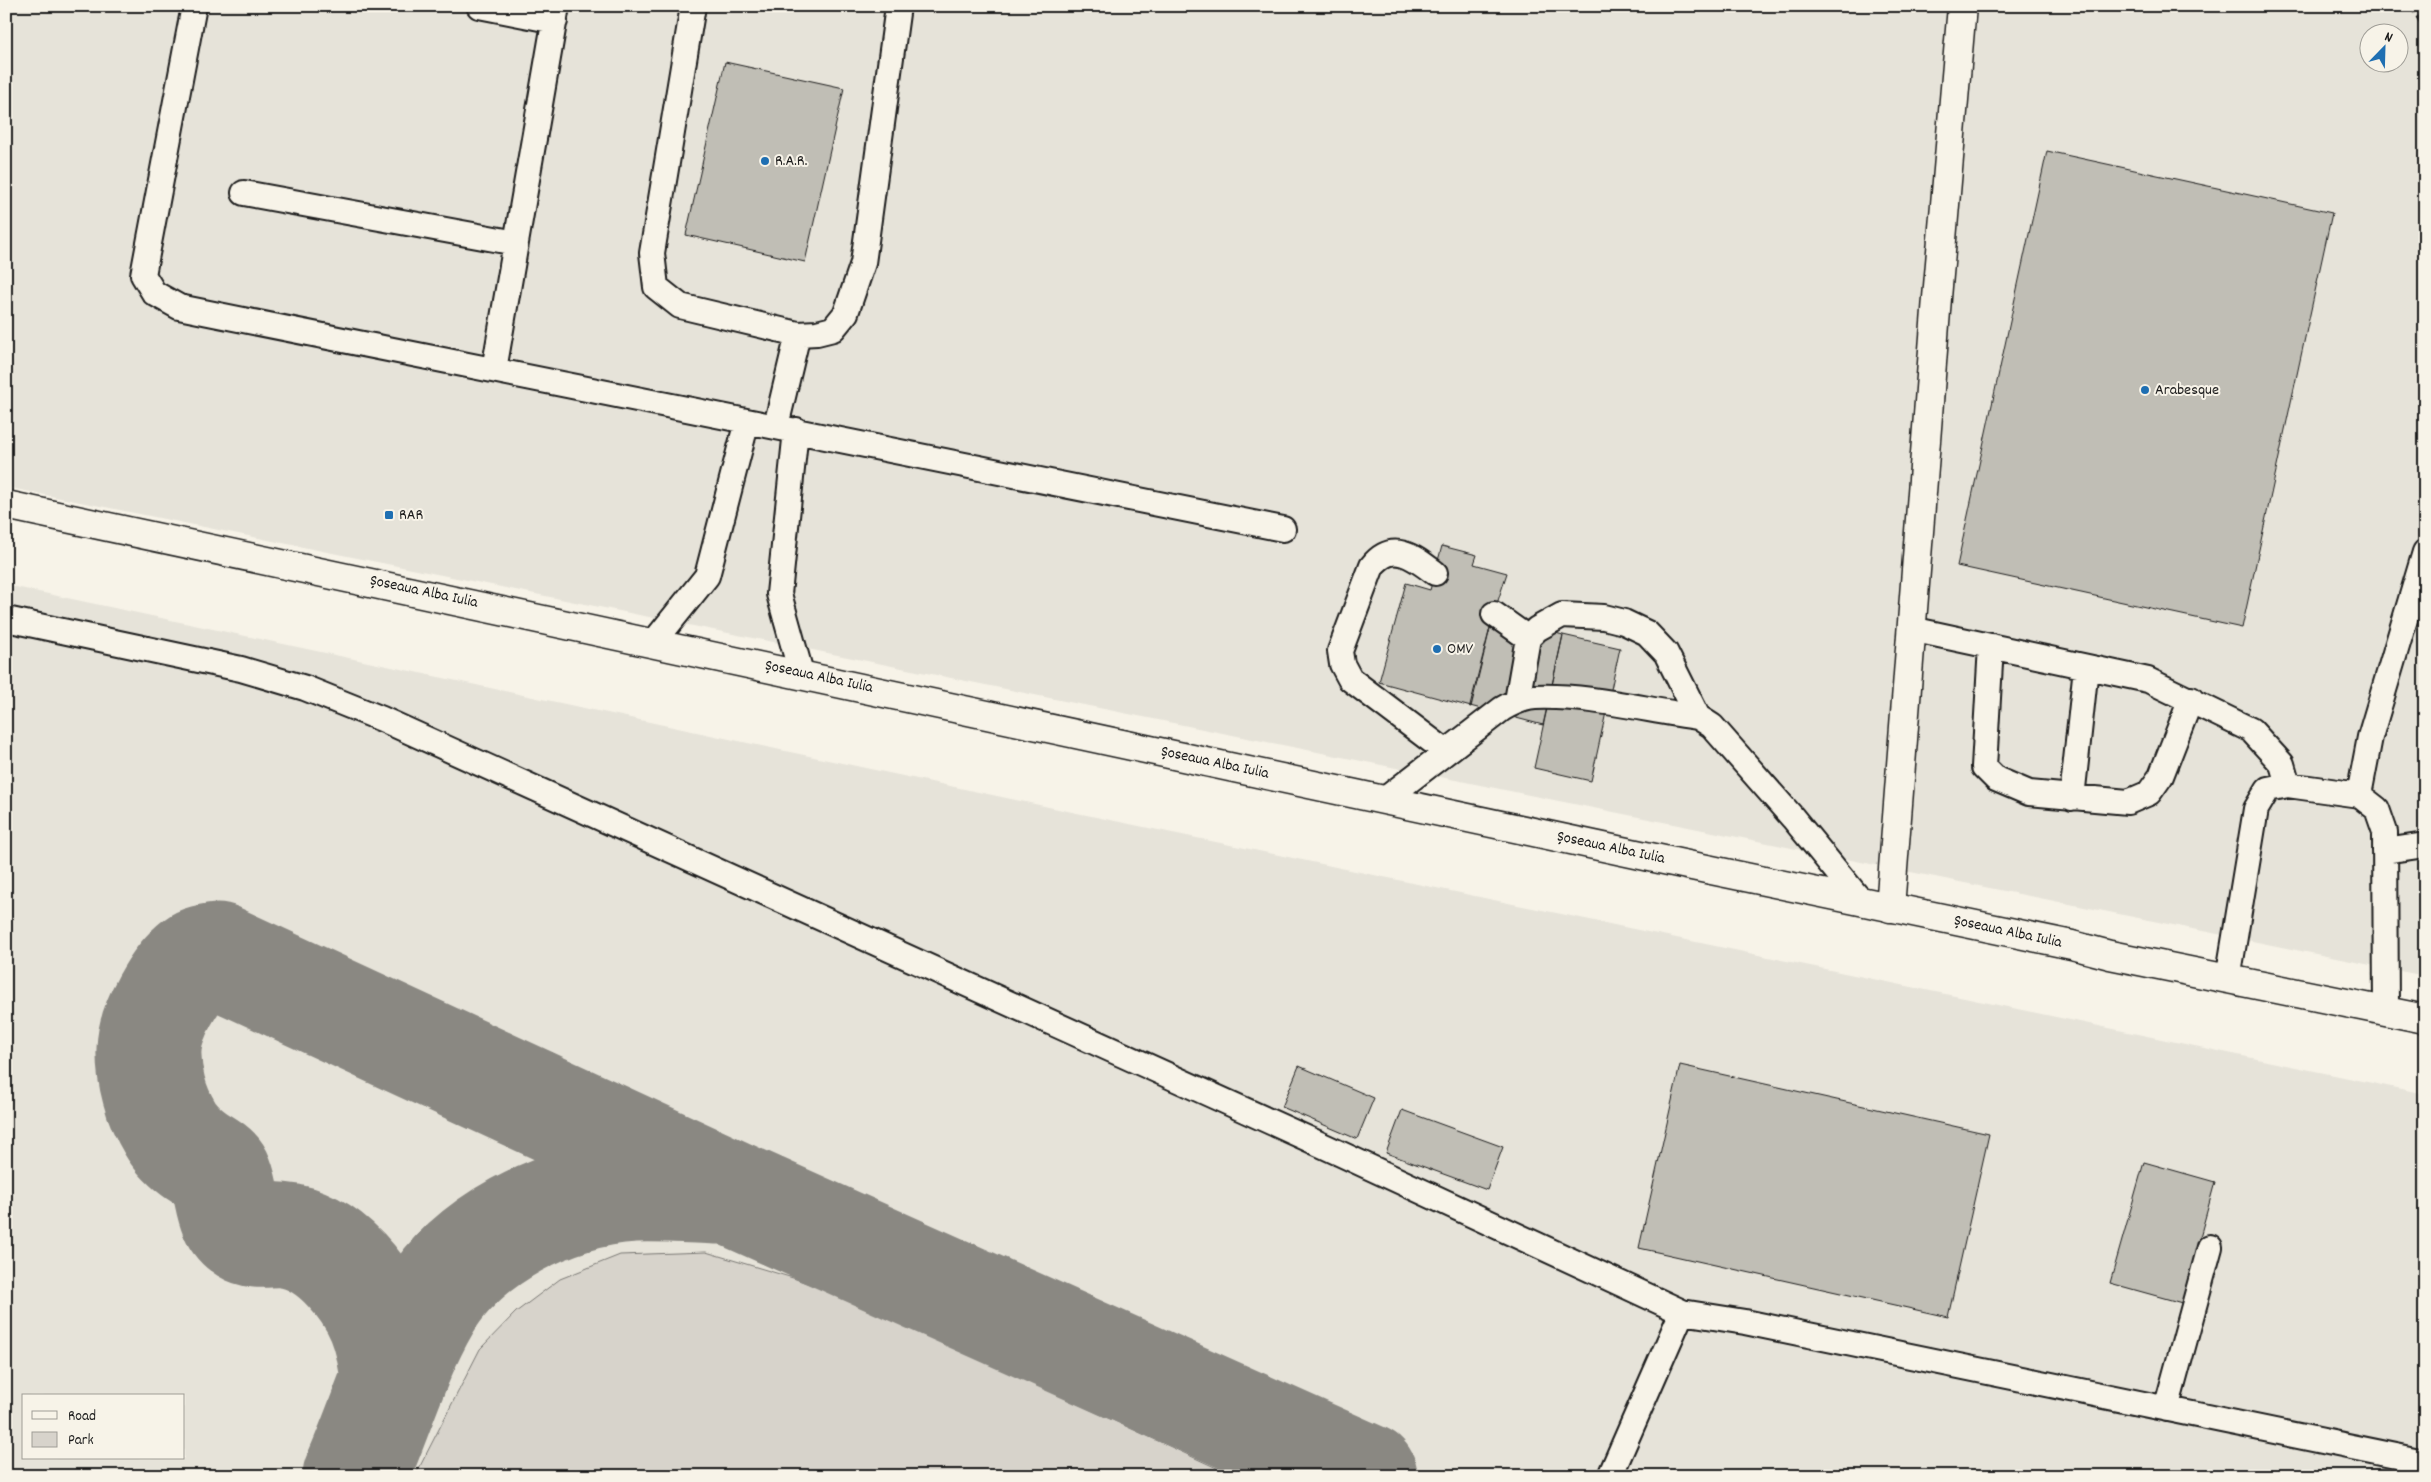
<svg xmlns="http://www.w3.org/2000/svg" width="2431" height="1482" font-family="Dekko,sans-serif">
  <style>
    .built { fill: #e6e3d9; fill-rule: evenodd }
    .green { fill: #d7d3cb; stroke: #7a7874 }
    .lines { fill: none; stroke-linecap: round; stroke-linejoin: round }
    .taxiway { stroke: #8a8882; stroke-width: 105 }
    .building { fill: #c0beb5; stroke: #1c1c1c }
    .service-casing { stroke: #1c1c1c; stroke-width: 28 }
    .minor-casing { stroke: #1c1c1c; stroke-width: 31 }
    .primary-casing { stroke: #1c1c1c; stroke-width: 31 }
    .service { stroke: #f7f3e8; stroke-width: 24 }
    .minor { stroke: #f7f3e8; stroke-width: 28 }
    .primary { stroke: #f7f3e8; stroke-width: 28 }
    .rail { stroke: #1c1c1c; stroke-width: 4; stroke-dasharray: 8 4; stroke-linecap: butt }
    .poi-dot { fill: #1f6fb2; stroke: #f7f3e8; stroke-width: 2 }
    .labels { text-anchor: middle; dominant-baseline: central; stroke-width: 4; stroke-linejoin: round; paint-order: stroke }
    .poi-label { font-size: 16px; fill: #1c1c1c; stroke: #f7f3e8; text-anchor: start }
    .street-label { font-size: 16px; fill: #1c1c1c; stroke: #f7f3e8 }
  </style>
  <rect width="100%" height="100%" fill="#f7f3e8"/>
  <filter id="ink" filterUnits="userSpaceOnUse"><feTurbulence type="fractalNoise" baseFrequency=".02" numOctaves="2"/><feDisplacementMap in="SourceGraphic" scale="10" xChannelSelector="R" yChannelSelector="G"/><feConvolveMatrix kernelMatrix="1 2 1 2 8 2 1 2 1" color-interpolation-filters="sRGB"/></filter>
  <g filter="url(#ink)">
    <path class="built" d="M 6,6 L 2425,6 L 2425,976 L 6,487 ZM 2368,32 L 2398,32 L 2398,62 L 2368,62 Z
      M 6,585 L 1072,812 L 2425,1094 L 2425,1476 L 6,1476 ZM 24,1396 L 184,1396 L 184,1458 L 24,1458 Z"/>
    <path class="green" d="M 706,1252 L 793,1278 L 850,1299 L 1234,1476 L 415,1476 L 480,1349 L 516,1312 L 560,1279 L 620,1255 Z"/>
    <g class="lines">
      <path class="taxiway" d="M 393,1379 C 388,1334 378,1304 346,1270 C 329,1252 308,1237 282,1235 C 269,1234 256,1238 245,1231 C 225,1219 229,1192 220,1174 C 216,1166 203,1160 196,1155 C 187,1149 175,1137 170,1128 C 156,1105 148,1076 149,1049 C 150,1021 174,978 196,961 C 201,957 211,956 217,955 L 730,1192 L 1365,1476
        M 355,1476 C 380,1421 396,1361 427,1308 C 466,1240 557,1194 634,1190 C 661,1189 690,1191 717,1192"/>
    </g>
    <path class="building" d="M 725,62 L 844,88 L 805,262 L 686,235 Z
      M 2047,151 L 2332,213 L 2242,628 L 1957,566 Z
      M 1442,546 L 1477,555 L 1474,564 L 1507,573 L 1493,616 L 1471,707 L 1379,682 L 1406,583 L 1430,590 Z
      M 1493,616 L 1563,635 L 1543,725 L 1470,706 Z
      M 1563,635 L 1620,648 L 1591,781 L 1534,768 Z
      M 1680,1065 L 1989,1134 L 1948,1317 L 1639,1248 Z
      M 1299,1066 L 1374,1098 L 1357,1139 L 1282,1107 Z
      M 1402,1110 L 1503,1147 L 1487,1190 L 1386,1153 Z
      M 2144,1162 L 2215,1182 L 2182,1303 L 2110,1283 Z"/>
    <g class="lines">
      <g class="service-casing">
        <path id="service" d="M 194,6 L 143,275 L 154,293 L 179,307 L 1283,529
          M 479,6 L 555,21
          M 693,6 L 652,253 L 656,287 L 680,306 L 798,334 L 817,333 L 833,329 L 846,313 L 863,263 L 898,6
          M 244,193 L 516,243
          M 494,370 L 557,6
          M 776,426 L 798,334
          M 796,430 L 779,594 L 801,673
          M 1435,573 C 1414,557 1393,540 1372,566 L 1340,651 L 1342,664 L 1350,679 L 1445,751
          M 1494,614 L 1528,638
          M 6,619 L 241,669 L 305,688 L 382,719 L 1326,1147 L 1682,1312
          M 1911,629 L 2148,680 L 2251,730 L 2282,764 L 2288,785
          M 654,642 L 707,576 L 747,421
          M 1991,646 L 1984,767 L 1996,779 L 2029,793 L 2128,802 L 2149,793 L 2161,776 L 2191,699
          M 1517,701 L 1528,638 L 1537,629 L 1562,615 L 1604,617 L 1624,622 L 1647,633 L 1666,653 L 1698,717
          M 2359,795 L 2370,737 L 2425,552
          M 2072,798 L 2086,667
          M 1384,800 L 1502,709 C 1512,703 1523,698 1535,697 C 1589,695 1645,710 1698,717 L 1712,726 L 1793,818 L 1861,901
          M 2385,851 L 2425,845
          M 2228,979 L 2256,809 L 2268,789 L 2288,785 L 2359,795 L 2377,809 L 2385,832 L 2386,1011
          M 2166,1409 L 2210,1247
          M 1610,1476 L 1682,1312 L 1745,1322 L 2425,1462"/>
      </g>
      <g class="minor-casing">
        <path id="minor" d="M 1890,908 L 1937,298 L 1962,6"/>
      </g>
      <g class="primary-casing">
        <path id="primary" d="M 6,505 C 695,648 1382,804 2072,945 L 2110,955 L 2425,1019"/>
      </g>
      <use href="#service" class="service"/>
      <use href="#minor" class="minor"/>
      <use href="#primary" class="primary"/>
      <path class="rail" d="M 2411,6 L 2425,29"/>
    </g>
  </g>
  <g class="poi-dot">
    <circle cx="765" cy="161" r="5"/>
    <circle cx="2145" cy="390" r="5"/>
    <rect x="384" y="510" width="10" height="10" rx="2.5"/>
    <circle cx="1437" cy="649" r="5"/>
  </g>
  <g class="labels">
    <g class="poi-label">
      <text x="775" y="161">R.A.R.</text>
      <text x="2155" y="390">Arabesque</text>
      <text x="399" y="515">RAR</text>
      <text x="1447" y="649">OMV</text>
    </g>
    <g class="street-label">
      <text transform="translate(424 592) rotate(12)">Șoseaua Alba Iulia</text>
      <text transform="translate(819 677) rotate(12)">Șoseaua Alba Iulia</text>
      <text transform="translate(1215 763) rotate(12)">Șoseaua Alba Iulia</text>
      <text transform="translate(1611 848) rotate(12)">Șoseaua Alba Iulia</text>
      <text transform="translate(2008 932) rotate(12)">Șoseaua Alba Iulia</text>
    </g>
  </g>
  <rect width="2431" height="1482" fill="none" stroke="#f7f3e8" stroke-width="25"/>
  <rect x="12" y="12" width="2406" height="1457" fill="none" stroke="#1c1c1c" stroke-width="2" filter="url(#ink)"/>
  <rect x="22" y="1394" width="162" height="65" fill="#f7f3e8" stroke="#9f9d96"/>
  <rect x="32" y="1411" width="25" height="8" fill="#f7f3e8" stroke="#9f9d96"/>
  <text x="68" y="1420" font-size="15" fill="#1c1c1c">Road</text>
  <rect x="32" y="1432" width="25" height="15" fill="#d7d3cb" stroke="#9f9d96"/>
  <text x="68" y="1444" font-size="15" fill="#1c1c1c">Park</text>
  <g transform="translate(2384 48) rotate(23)"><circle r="24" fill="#f7f3e8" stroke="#9f9d96"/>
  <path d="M0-4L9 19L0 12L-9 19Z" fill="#1f6fb2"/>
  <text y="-8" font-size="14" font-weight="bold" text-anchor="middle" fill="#1c1c1c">N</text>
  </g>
</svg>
